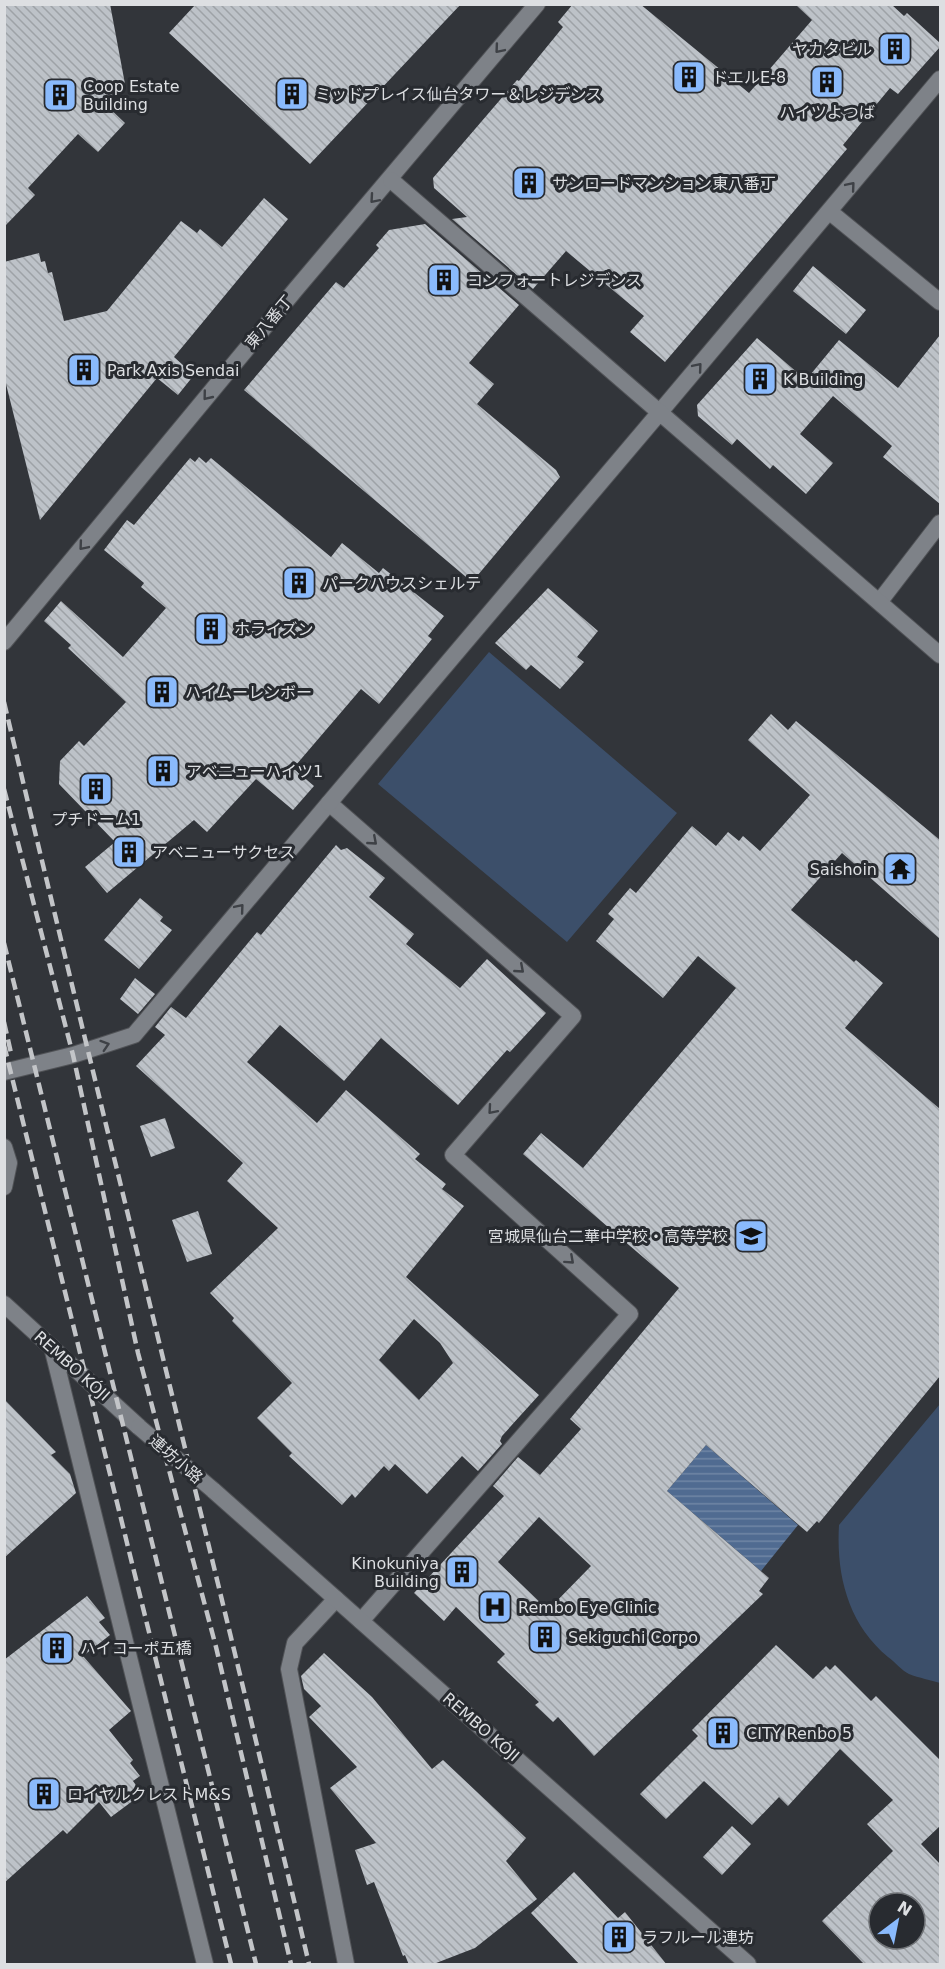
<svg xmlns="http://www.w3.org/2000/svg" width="945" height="1969" font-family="'DejaVu Sans','Noto Sans JP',sans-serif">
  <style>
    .green { fill: #3c4f6a }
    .water { fill: url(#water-rules) }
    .building { fill: url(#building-back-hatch); fill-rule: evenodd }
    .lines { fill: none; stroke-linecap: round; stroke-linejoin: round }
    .minor-casing { stroke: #515357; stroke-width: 18 }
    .tertiary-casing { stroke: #515357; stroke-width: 18 }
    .minor { stroke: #7e8288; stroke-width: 16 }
    .tertiary { stroke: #7e8288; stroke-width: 16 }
    .rail { stroke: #c3c5c8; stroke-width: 4.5; stroke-dasharray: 12 6; stroke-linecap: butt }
    .tertiary-bridge-casing { stroke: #515357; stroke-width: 18; stroke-linecap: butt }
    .tertiary-bridge { stroke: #7e8288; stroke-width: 16 }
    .oneway { stroke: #3e4146 }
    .labels { text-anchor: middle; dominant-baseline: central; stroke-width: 6; stroke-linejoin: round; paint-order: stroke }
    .poi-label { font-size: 16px; fill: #dddfe2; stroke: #282b30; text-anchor: start }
    .street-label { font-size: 16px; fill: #dddfe2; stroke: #282b30 }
  </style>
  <defs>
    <pattern id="water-rules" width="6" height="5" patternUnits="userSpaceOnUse" patternTransform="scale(1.5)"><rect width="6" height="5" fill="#506b91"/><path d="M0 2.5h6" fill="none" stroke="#7187a5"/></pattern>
    <pattern id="building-back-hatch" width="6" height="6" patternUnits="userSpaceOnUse" patternTransform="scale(1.5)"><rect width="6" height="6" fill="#bdc2c8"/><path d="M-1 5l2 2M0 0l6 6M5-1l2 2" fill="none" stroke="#9ea2a7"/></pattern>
  </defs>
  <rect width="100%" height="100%" fill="#32353a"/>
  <path class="green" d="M 489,652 L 677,813 L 567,942 L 378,784 Z
    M 940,1404 L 940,1683 C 931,1680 919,1678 909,1674 C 902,1671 895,1662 888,1657 C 848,1624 836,1575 839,1525 Z"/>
  <path class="water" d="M 706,1445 L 798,1525 L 761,1571 L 667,1491 Z"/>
  <path class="building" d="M 4,4 L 110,4 L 125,84 L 106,105 L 125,123 L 98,152 L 78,134 L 28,188 L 35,195 L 4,227 Z
    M 196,4 L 461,4 L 310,164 L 169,33 Z
    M 573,4 L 640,4 L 749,93 L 812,20 L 795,4 L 892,5 L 904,16 L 907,13 L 940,43 L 940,47 L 898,94 L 890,88 L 843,145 L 847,149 L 665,362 L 630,332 L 644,316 L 566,251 L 533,289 L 452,219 L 467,217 L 434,188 L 433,178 L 517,80 L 519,81 L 563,27 L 558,22 Z
    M 264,198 L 288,219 L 174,357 L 194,375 L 178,395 L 157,378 L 40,520 L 4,376 L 4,262 L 39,253 L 41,262 L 45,261 L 48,273 L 52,272 L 64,321 L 107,311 L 181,221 L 197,233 L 200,229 L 222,247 Z
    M 425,224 L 519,305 L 469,363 L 494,384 L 477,404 L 556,470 L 560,477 L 472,582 L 244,390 L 336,282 L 344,288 L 379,248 L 376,245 L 389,230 Z
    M 813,266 L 866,310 L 846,334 L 793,291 Z
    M 940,335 L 940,504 L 883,457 L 892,446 L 833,396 L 800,434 L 833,463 L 806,494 L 773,465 L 770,469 L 737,439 L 732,445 L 698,416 L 697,405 L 757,338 L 806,380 L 839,340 L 898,388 Z
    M 199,457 L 206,463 L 211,458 L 331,557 L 342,543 L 379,573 L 383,568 L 444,616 L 428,636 L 432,639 L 379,704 L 361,689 L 296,765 L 294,769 L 314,786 L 293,810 L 256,779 L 207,832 L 194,820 L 107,893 L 85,867 L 115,842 L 59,784 L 60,761 L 79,741 L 84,746 L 126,702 L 68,648 L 71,645 L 44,621 L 61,601 L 123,657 L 166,608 L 141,587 L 144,583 L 104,550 L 127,520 L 134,525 L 190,458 L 195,462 Z
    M 548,588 L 598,631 L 577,657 L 584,662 L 560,689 L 531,665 L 526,670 L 495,643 Z
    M 771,714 L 788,730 L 796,721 L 940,840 L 940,939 L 842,853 L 791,910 L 854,962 L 856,960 L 883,983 L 845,1028 L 940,1109 L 940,1376 L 819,1523 L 817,1521 L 807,1532 L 706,1445 L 667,1491 L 769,1578 L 759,1591 L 763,1594 L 594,1756 L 558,1717 L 553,1722 L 535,1705 L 539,1702 L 497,1662 L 505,1654 L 456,1607 L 444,1621 L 414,1593 L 504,1496 L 493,1486 L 518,1457 L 540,1475 L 581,1429 L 570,1419 L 679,1288 L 523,1154 L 541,1133 L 583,1168 L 736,988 L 698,956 L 663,998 L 596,941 L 614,919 L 608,914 L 630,888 L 636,893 L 692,826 L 716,846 L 728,832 L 739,841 L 743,836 L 760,851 L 810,795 L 748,740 ZM 539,1517 L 591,1566 L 548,1610 L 498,1562 Z
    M 336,845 L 341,850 L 347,848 L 385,878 L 369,897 L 414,934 L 406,944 L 460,988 L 487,959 L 546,1013 L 510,1052 L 507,1050 L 458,1105 L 381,1038 L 344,1081 L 280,1025 L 247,1062 L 317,1123 L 346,1090 L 420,1154 L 415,1159 L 446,1184 L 442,1189 L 464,1206 L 406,1277 L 539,1395 L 502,1436 L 500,1441 L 502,1444 L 478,1471 L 462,1456 L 427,1494 L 395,1464 L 389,1471 L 384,1466 L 355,1498 L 352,1494 L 342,1505 L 289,1456 L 292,1453 L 257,1418 L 292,1383 L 232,1321 L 234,1318 L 210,1293 L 278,1228 L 227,1181 L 243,1163 L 136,1066 L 165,1035 L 155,1027 L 171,1007 L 186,1018 L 257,932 L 261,935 ZM 414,1319 L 440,1343 L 453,1363 L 419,1400 L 379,1360 Z
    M 140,898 L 163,917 L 160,921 L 172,930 L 139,969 L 104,940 Z
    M 135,978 L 155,994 L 138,1014 L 120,999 Z
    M 165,1118 L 175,1148 L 151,1157 L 140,1126 Z
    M 198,1211 L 212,1254 L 187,1262 L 172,1220 Z
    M 4,1399 L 56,1452 L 51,1455 L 70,1474 L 76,1493 L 4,1558 Z
    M 87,1596 L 105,1618 L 99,1622 L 110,1635 L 83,1656 L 131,1711 L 109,1730 L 133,1760 L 130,1763 L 140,1776 L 133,1781 L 142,1794 L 111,1817 L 99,1802 L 67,1834 L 63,1830 L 4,1883 L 4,1660 Z
    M 776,1645 L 813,1679 L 826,1666 L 830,1670 L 835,1665 L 871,1701 L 876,1696 L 940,1760 L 940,1826 L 921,1844 L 940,1864 L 940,1965 L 865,1965 L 822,1921 L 893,1851 L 867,1824 L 893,1800 L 840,1749 L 788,1806 L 779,1797 L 752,1825 L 704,1781 L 666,1819 L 640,1794 L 698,1736 L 692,1730 ZM 879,1903 L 915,1903 L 915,1939 L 879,1939 Z
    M 324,1653 L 372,1697 L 432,1769 L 443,1760 L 526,1838 L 506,1861 L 537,1899 L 475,1948 L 431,1965 L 409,1965 L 405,1955 L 403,1956 L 374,1882 L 367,1885 L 355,1850 L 376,1843 L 330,1788 L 357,1767 L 309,1717 L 321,1706 L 304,1689 L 301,1676 Z
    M 732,1826 L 751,1844 L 722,1875 L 703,1857 Z
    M 574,1872 L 618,1918 L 625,1912 L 667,1965 L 580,1965 L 531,1913 Z"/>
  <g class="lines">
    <g class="minor-casing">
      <path id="minor" d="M 830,212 L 940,302
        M 660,412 L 940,79
        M 880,601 L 940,523
        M 4,642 L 296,289 L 537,4
        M 4,1072 L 73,1055 L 134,1035 L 329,803 L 573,1016 L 453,1155 L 630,1314 L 361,1621
        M 4,1147 L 9,1163 L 4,1187
        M 52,1347 L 205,1964
        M 336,1599 L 295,1643 L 289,1669 L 346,1964"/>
    </g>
    <g class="tertiary-casing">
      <path id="tertiary" d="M 391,180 L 940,655
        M 329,803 L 660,412
        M 4,1304 L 139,1427
        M 213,1490 L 748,1964"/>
    </g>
    <use href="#minor" class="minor"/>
    <use href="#tertiary" class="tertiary"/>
    <path class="rail" d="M 4,702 C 104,1123 210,1543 309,1964
      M 4,789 L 73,1055 L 138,1353 L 216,1647 L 291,1964
      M 4,943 L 256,1964
      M 4,1022 L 11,1053
      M 4,1045 L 231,1964"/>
    <g class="tertiary-bridge-casing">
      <path id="tertiary-bridge" d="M 139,1427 L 213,1490"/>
    </g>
    <use href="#tertiary-bridge" class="tertiary-bridge"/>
  </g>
  <defs><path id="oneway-chevron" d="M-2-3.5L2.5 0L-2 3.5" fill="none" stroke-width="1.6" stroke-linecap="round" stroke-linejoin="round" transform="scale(1.5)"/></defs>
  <g class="oneway">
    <use href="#oneway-chevron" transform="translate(499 49) rotate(130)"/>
    <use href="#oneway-chevron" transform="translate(851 186) rotate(-50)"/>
    <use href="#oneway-chevron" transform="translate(374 199) rotate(131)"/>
    <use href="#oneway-chevron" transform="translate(698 367) rotate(-50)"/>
    <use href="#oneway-chevron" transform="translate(207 396) rotate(129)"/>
    <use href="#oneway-chevron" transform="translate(83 546) rotate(130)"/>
    <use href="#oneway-chevron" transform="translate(373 841) rotate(41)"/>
    <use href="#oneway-chevron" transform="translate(240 908) rotate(-50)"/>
    <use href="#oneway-chevron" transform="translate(520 969) rotate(41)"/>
    <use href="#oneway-chevron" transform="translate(105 1045) rotate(-18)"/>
    <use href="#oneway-chevron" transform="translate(492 1110) rotate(131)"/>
    <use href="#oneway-chevron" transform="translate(570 1260) rotate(42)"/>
  </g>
  <defs>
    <g id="building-square" transform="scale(1.725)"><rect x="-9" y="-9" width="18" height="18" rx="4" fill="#8abafc" stroke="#282b30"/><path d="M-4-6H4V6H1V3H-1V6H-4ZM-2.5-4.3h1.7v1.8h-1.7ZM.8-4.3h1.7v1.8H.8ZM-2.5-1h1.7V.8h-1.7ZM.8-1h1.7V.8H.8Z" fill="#111"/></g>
    <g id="temple-square" transform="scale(1.725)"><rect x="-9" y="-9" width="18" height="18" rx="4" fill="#8abafc" stroke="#282b30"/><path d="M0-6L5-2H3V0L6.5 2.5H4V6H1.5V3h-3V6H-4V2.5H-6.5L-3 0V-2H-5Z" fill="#111"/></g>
    <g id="school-square" transform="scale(1.725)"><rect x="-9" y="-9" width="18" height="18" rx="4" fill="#8abafc" stroke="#282b30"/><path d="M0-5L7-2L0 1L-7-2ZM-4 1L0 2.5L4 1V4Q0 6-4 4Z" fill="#111"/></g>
    <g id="hospital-square" transform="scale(1.725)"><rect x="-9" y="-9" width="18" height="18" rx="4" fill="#8abafc" stroke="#282b30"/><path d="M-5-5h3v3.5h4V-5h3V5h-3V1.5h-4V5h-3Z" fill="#111"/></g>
  </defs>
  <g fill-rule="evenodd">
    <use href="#building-square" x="895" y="49"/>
    <use href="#building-square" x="689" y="77"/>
    <use href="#building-square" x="827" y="82"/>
    <use href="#building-square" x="292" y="94"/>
    <use href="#building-square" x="60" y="95"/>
    <use href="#building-square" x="529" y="183"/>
    <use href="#building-square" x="444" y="280"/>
    <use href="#building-square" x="84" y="370"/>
    <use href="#building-square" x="760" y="379"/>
    <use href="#building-square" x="299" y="583"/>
    <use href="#building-square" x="211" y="629"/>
    <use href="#building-square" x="162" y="692"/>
    <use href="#building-square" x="163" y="771"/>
    <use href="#building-square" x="96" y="789"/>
    <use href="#building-square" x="129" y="852"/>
    <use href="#temple-square" x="900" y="869"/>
    <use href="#school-square" x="751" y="1236"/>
    <use href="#building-square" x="462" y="1572"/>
    <use href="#hospital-square" x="495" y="1607"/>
    <use href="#building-square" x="545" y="1637"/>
    <use href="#building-square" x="57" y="1648"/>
    <use href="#building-square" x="723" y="1733"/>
    <use href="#building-square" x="44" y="1794"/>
    <use href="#building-square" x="619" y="1937"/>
  </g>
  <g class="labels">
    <g class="poi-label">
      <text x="872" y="49" text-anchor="end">ヤカタビル</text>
      <text x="712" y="77">ドエルE-8</text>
      <text x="83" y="86">Coop Estate<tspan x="83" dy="18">Building</tspan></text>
      <text x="315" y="94">ミッドプレイス仙台タワー＆レジデンス</text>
      <text x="827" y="112" text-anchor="middle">ハイツよつば</text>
      <text x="552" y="183">サンロードマンション東八番丁</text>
      <text x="467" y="280">コンフォートレジデンス</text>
      <text x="107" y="370">Park Axis Sendai</text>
      <text x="783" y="379">K Building</text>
      <text x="322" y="583">パークハウスシェルテ</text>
      <text x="234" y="629">ホライズン</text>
      <text x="185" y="692">ハイムーレンボー</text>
      <text x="186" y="771">アベニューハイツ1</text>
      <text x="96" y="819" text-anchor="middle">プチドーム1</text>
      <text x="152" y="852">アベニューサクセス</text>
      <text x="877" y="869" text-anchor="end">Saishoin</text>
      <text x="728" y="1236" text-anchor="end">宮城県仙台二華中学校・高等学校</text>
      <text x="439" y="1563" text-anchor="end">Kinokuniya<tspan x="439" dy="18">Building</tspan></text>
      <text x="518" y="1607">Rembo Eye Clinic</text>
      <text x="568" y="1637">Sekiguchi Corpo</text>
      <text x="80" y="1648">ハイコーポ五橋</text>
      <text x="746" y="1733">CITY Renbo 5</text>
      <text x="67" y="1794">ロイヤルクレストM&amp;S</text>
      <text x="642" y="1937">ラフルール連坊</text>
    </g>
    <g class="street-label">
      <text transform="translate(269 322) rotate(-50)">東八番丁</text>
      <text transform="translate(72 1366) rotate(42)">REMBO KÓJI</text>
      <text transform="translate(176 1459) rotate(41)">連坊小路</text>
      <text transform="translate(481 1727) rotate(41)">REMBO KÓJI</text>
    </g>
  </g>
  <rect width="945" height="1969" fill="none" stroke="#dddfe2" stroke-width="12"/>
  <g transform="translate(897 1921) rotate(32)"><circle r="28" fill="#282b30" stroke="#707377" stroke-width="1.5"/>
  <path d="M0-4.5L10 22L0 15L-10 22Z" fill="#8abafc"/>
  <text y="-9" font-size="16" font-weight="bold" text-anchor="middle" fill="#dddfe2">N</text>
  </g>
</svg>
